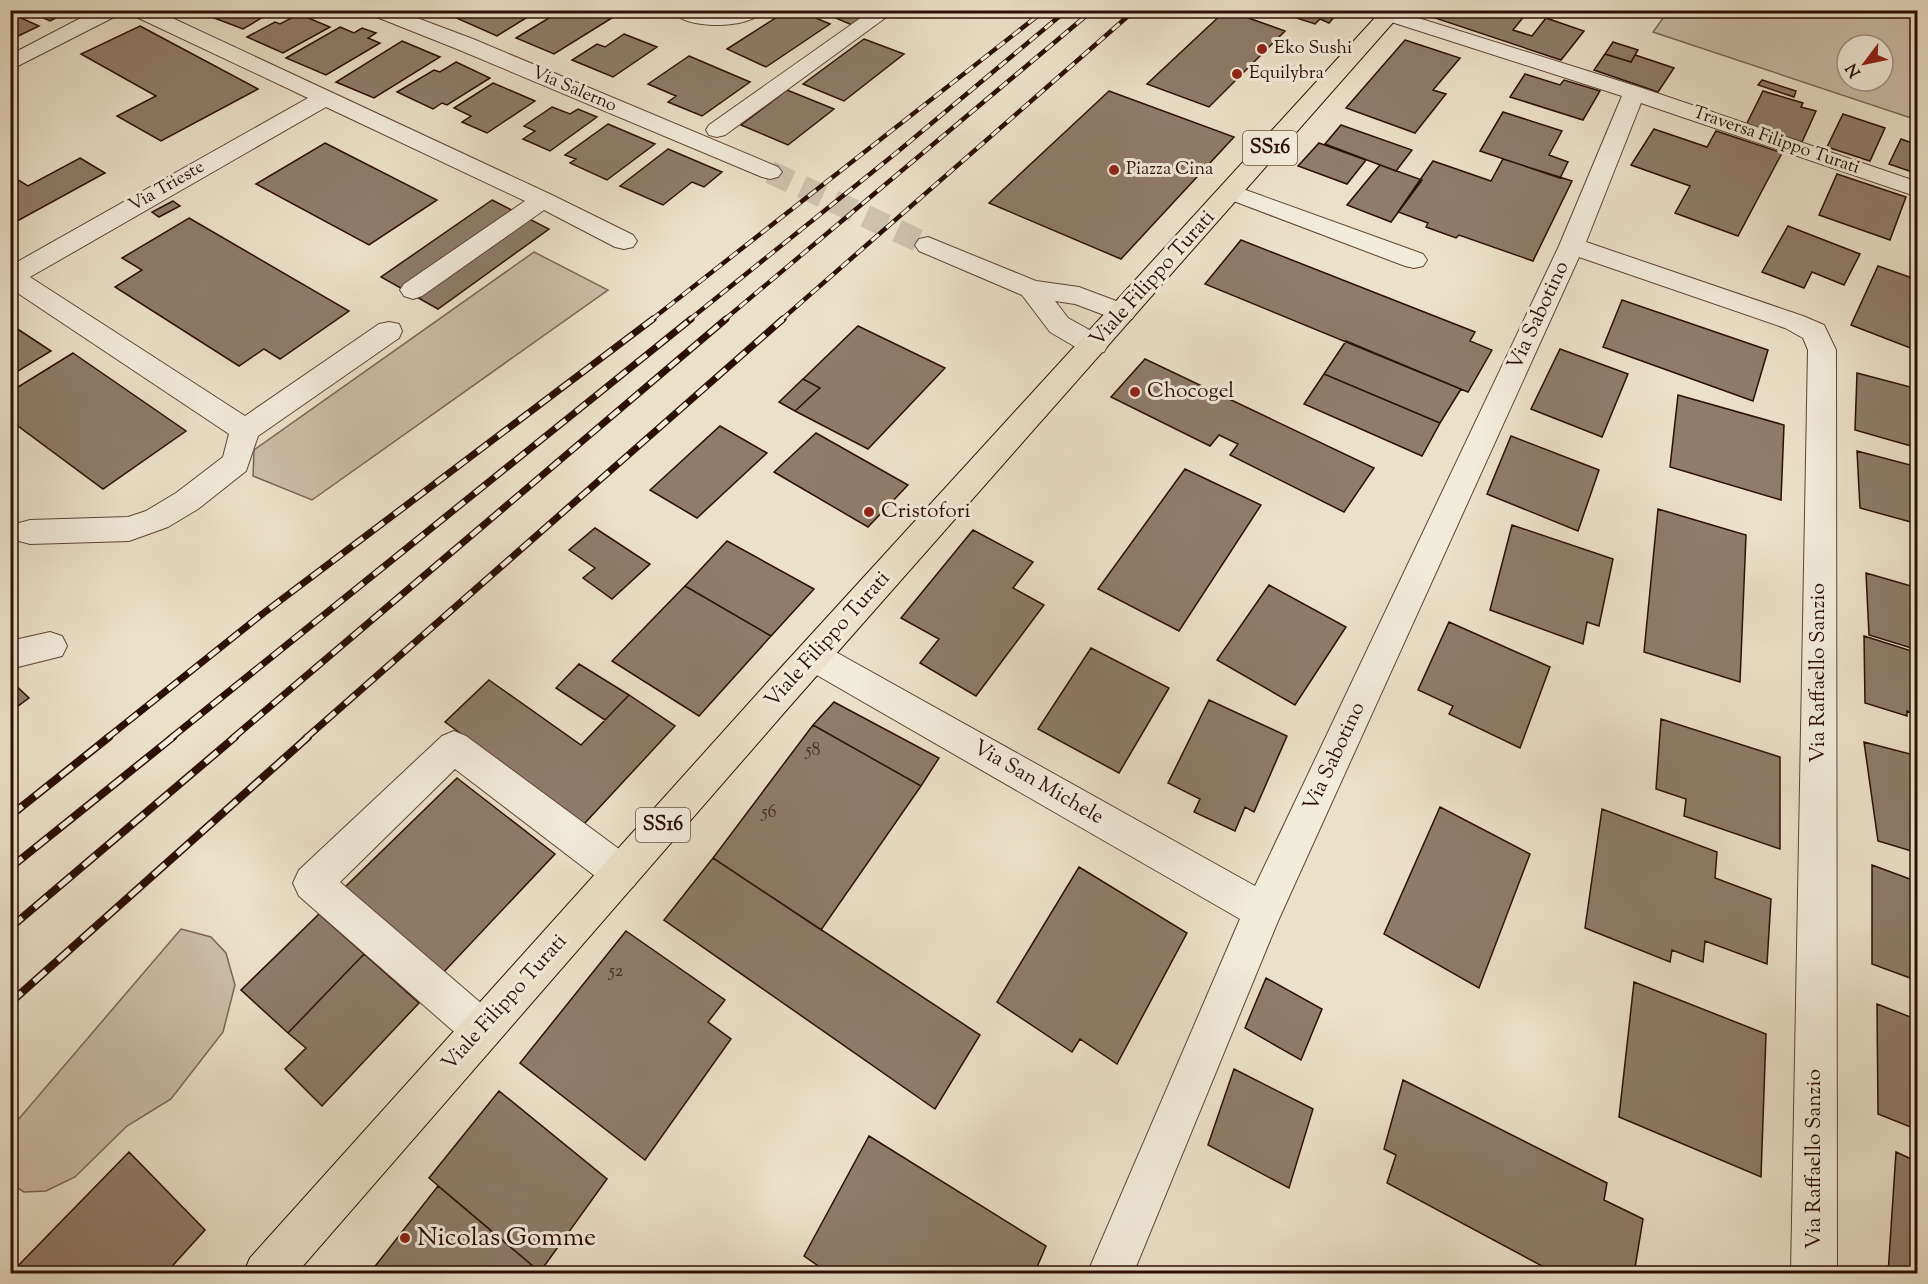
<svg xmlns="http://www.w3.org/2000/svg" width="1928" height="1284" font-family="'Sorts Mill Goudy',serif">
  <style>
    .green { fill: #cbbda7; stroke: #7c6656; stroke-width: 1.5; fill-rule: evenodd }
    .building { fill: #8f7c6a; stroke: #2c0f04; stroke-width: 1.5 }
    .lines { fill: none; stroke-linecap: round; stroke-linejoin: round }
    .minor-tunnel { stroke: #cec2ab; stroke-width: 23; stroke-dasharray: 23 12; stroke-linecap: butt }
    .minor-casing { stroke: #5c4435; stroke-width: 2 }
    .major-casing { stroke: #2c0f04; stroke-width: 2 }
    .minor { fill: #f2ecdb; fill-rule: evenodd }
    .major { fill: #ebe1c8; fill-rule: evenodd }
    .rail-far2-casing { stroke: #2c0f04; stroke-width: 4.5 }
    .rail-far1-casing { stroke: #2c0f04; stroke-width: 7 }
    .rail-casing { stroke: #2c0f04; stroke-width: 8 }
    .rail-far2 { stroke: #f2ecdb; stroke-width: 3; stroke-dasharray: 10; stroke-linecap: butt }
    .rail-far1 { stroke: #f2ecdb; stroke-width: 4.5; stroke-dasharray: 13; stroke-linecap: butt }
    .rail { stroke: #f2ecdb; stroke-width: 5; stroke-dasharray: 16; stroke-linecap: butt }
    .poi-dot { fill: #8f2418; stroke: #f2ecdb; stroke-width: 2 }
    .labels { text-anchor: middle; dominant-baseline: central; stroke-width: 6; stroke-linejoin: round; paint-order: stroke }
    .far-poi-label { font-size: 18px; fill: #2c0f04; stroke: #f2ecdb; text-anchor: start }
    .far-street-label { font-size: 18px; fill: #2c0f04; stroke: #f2ecdb }
    .number-label { font-size: 18px; fill: #452a1e }
    .shield { fill: #f2ecdb; stroke: #675144; stroke-width: 1.5 }
    .shield-label { font-size: 20px; font-weight: bold; fill: #2c0f04 }
    .street-label { font-size: 21px; fill: #2c0f04; stroke: #f2ecdb }
    .poi-label { font-size: 21px; fill: #2c0f04; stroke: #f2ecdb; text-anchor: start }
    .near-poi-label { font-size: 26px; fill: #2c0f04; stroke: #f2ecdb; text-anchor: start }
  </style>
  <rect width="100%" height="100%" fill="#ebe1c8"/>
  <filter id="stains"><feTurbulence type="fractalNoise" baseFrequency=".00333" numOctaves="4"/><feColorMatrix values="0 0 0 0 .2 0 0 0 0 .09 0 0 0 0 .02 0 0 0 .5 -.17"/></filter>
  <radialGradient id="worn" r=".72"><stop offset=".6" stop-color="#630" stop-opacity="0"/><stop offset="1" stop-color="#630" stop-opacity=".3"/></radialGradient>
  <path class="green" d="M 1904,11 L 1917,15 L 1917,120 L 1653,32 L 1668,11 ZM 1847,45 L 1883,45 L 1883,81 L 1847,81 Z
    M 534,252 L 608,290 L 312,500 L 253,476 L 254,450 Z
    M 181,929 L 211,937 L 226,953 L 235,985 L 223,1032 L 171,1099 L 127,1126 L 75,1177 L 46,1191 L 24,1192 L 11,1184 L 11,1128 Z"/>
  <path class="building" d="M 26,10 L 71,10 L 50,21 Z
    M 218,10 L 275,10 L 243,29 L 209,16 Z
    M 466,10 L 527,10 L 534,13 L 497,36 L 454,17 Z
    M 562,10 L 602,10 L 615,16 L 554,54 L 516,38 Z
    M 788,10 L 797,10 L 830,24 L 766,67 L 727,49 Z
    M 817,10 L 850,10 L 865,17 L 852,25 Z
    M 1226,10 L 1285,31 L 1209,107 L 1147,84 Z
    M 1340,10 L 1329,23 L 1320,19 L 1315,24 L 1275,11 Z
    M 1434,10 L 1529,10 L 1513,30 L 1532,36 L 1546,18 L 1584,31 L 1561,60 L 1429,16 Z
    M 10,13 L 39,26 L 10,40 Z
    M 299,14 L 330,27 L 283,53 L 247,37 L 275,22 L 280,24 Z
    M 140,26 L 258,89 L 161,141 L 117,116 L 156,96 L 81,54 Z
    M 340,27 L 354,33 L 362,28 L 376,33 L 368,38 L 380,43 L 326,75 L 286,58 Z
    M 624,34 L 657,47 L 613,77 L 572,60 L 597,44 L 605,47 Z
    M 864,39 L 904,54 L 844,101 L 803,84 Z
    M 1405,40 L 1460,58 L 1433,90 L 1446,94 L 1415,133 L 1346,108 Z
    M 402,41 L 440,57 L 374,98 L 336,82 Z
    M 1613,42 L 1638,50 L 1631,62 L 1605,54 Z
    M 1605,54 L 1631,62 L 1635,55 L 1674,68 L 1658,92 L 1594,70 Z
    M 689,56 L 750,82 L 702,116 L 668,102 L 676,96 L 648,84 Z
    M 456,62 L 490,78 L 447,105 L 442,103 L 433,109 L 397,92 L 434,70 L 440,72 Z
    M 1525,74 L 1560,85 L 1564,80 L 1600,91 L 1583,120 L 1510,97 Z
    M 1762,80 L 1796,91 L 1794,97 L 1758,85 Z
    M 493,83 L 535,101 L 487,133 L 462,122 L 471,116 L 454,108 Z
    M 787,90 L 834,109 L 788,145 L 741,125 Z
    M 1109,91 L 1234,137 L 1121,259 L 989,203 Z
    M 1763,91 L 1803,103 L 1801,107 L 1816,111 L 1802,142 L 1746,125 Z
    M 552,107 L 570,114 L 578,109 L 597,117 L 550,151 L 523,139 L 535,131 L 524,126 Z
    M 1503,112 L 1562,131 L 1549,155 L 1568,162 L 1560,178 L 1480,151 Z
    M 1843,114 L 1885,128 L 1870,161 L 1827,147 Z
    M 608,124 L 655,144 L 607,180 L 570,163 L 576,159 L 565,155 Z
    M 1341,125 L 1412,150 L 1396,171 L 1325,144 Z
    M 1654,129 L 1707,147 L 1716,131 L 1782,153 L 1738,236 L 1675,213 L 1690,186 L 1631,165 Z
    M 1901,139 L 1918,145 L 1918,174 L 1889,164 Z
    M 325,143 L 437,200 L 369,245 L 256,184 Z
    M 1319,143 L 1366,160 L 1347,184 L 1298,166 Z
    M 668,149 L 722,172 L 704,187 L 692,182 L 663,205 L 620,186 Z
    M 80,158 L 105,173 L 10,225 L 10,175 L 28,186 Z
    M 1503,159 L 1572,181 L 1533,261 L 1459,235 L 1456,238 L 1426,227 L 1428,223 L 1398,212 L 1433,161 L 1491,181 Z
    M 1380,165 L 1422,180 L 1391,222 L 1347,205 Z
    M 1837,174 L 1906,197 L 1890,240 L 1819,215 Z
    M 492,200 L 549,229 L 438,309 L 381,277 Z
    M 173,201 L 180,206 L 159,217 L 152,212 Z
    M 189,218 L 349,311 L 280,359 L 264,349 L 239,366 L 115,287 L 142,270 L 122,258 Z
    M 1788,226 L 1860,254 L 1844,285 L 1812,272 L 1804,288 L 1762,272 Z
    M 1241,240 L 1475,332 L 1470,341 L 1492,350 L 1468,392 L 1205,284 Z
    M 1878,266 L 1918,280 L 1918,351 L 1851,325 Z
    M 1622,300 L 1768,350 L 1753,401 L 1603,347 Z
    M 10,324 L 51,351 L 10,376 Z
    M 858,326 L 945,368 L 868,449 L 795,411 L 820,388 L 803,379 Z
    M 1346,341 L 1461,389 L 1440,423 L 1324,374 Z
    M 1560,349 L 1628,374 L 1602,437 L 1531,409 Z
    M 73,353 L 186,431 L 103,489 L 10,420 L 10,392 Z
    M 1145,359 L 1374,468 L 1344,512 L 1230,455 L 1238,444 L 1219,435 L 1210,446 L 1111,397 Z
    M 1857,373 L 1918,389 L 1918,448 L 1855,430 Z
    M 1324,374 L 1440,423 L 1422,456 L 1304,404 Z
    M 803,379 L 820,388 L 795,411 L 779,402 Z
    M 1678,395 L 1784,425 L 1781,500 L 1670,467 Z
    M 720,426 L 767,453 L 697,518 L 650,490 Z
    M 816,433 L 908,485 L 868,527 L 774,472 Z
    M 1511,436 L 1599,470 L 1578,531 L 1487,494 Z
    M 1857,451 L 1918,467 L 1918,524 L 1860,508 Z
    M 1185,469 L 1261,505 L 1179,631 L 1098,589 Z
    M 1658,509 L 1746,535 L 1740,682 L 1644,652 Z
    M 1512,525 L 1613,559 L 1599,626 L 1587,622 L 1583,644 L 1490,610 Z
    M 595,528 L 650,564 L 612,599 L 583,578 L 595,568 L 569,550 Z
    M 973,530 L 1033,562 L 1013,588 L 1044,605 L 976,696 L 920,663 L 939,639 L 901,618 Z
    M 727,541 L 814,589 L 771,636 L 685,586 Z
    M 1866,573 L 1918,588 L 1918,650 L 1869,635 Z
    M 1269,585 L 1346,627 L 1295,705 L 1217,660 Z
    M 685,586 L 771,636 L 699,716 L 612,661 Z
    M 1449,622 L 1550,667 L 1520,748 L 1449,714 L 1453,706 L 1418,690 Z
    M 1864,636 L 1918,653 L 1918,714 L 1907,711 L 1907,716 L 1865,703 Z
    M 1091,648 L 1169,688 L 1119,773 L 1038,729 Z
    M 579,664 L 629,695 L 605,720 L 556,688 Z
    M 10,680 L 29,698 L 10,712 Z
    M 489,680 L 581,745 L 629,695 L 675,726 L 584,824 L 445,722 Z
    M 1209,700 L 1287,736 L 1254,812 L 1245,807 L 1235,831 L 1194,812 L 1200,799 L 1168,783 Z
    M 834,702 L 939,758 L 921,786 L 813,725 Z
    M 1661,719 L 1780,757 L 1780,849 L 1684,816 L 1686,799 L 1656,789 Z
    M 813,725 L 921,786 L 821,930 L 713,858 Z
    M 1864,742 L 1918,756 L 1918,853 L 1878,841 Z
    M 457,778 L 555,854 L 440,976 L 342,890 Z
    M 1440,807 L 1530,854 L 1479,988 L 1384,934 Z
    M 1602,809 L 1717,852 L 1715,878 L 1771,899 L 1767,964 L 1705,941 L 1703,962 L 1672,950 L 1670,962 L 1585,928 Z
    M 713,858 L 980,1035 L 935,1109 L 664,920 Z
    M 1872,865 L 1918,882 L 1918,981 L 1872,964 Z
    M 1079,867 L 1187,933 L 1117,1064 L 1080,1039 L 1072,1052 L 997,1002 Z
    M 319,914 L 364,954 L 288,1033 L 241,990 Z
    M 626,931 L 725,1000 L 708,1022 L 731,1039 L 645,1160 L 520,1063 Z
    M 364,954 L 419,1003 L 322,1106 L 285,1069 L 306,1048 L 288,1033 Z
    M 1266,978 L 1322,1009 L 1301,1060 L 1245,1028 Z
    M 1634,982 L 1766,1034 L 1761,1177 L 1619,1117 Z
    M 1877,1004 L 1918,1020 L 1918,1130 L 1878,1114 Z
    M 1234,1069 L 1313,1109 L 1289,1188 L 1208,1145 Z
    M 1403,1080 L 1607,1183 L 1604,1200 L 1643,1219 L 1634,1274 L 1557,1274 L 1387,1183 L 1396,1155 L 1384,1149 Z
    M 499,1091 L 607,1179 L 540,1272 L 429,1178 Z
    M 869,1136 L 1046,1246 L 1034,1274 L 830,1274 L 804,1256 Z
    M 129,1152 L 205,1230 L 165,1274 L 10,1274 Z
    M 1896,1152 L 1918,1162 L 1918,1274 L 1888,1274 Z
    M 438,1186 L 540,1272 L 541,1274 L 369,1274 Z"/>
  <g class="lines">
    <path class="minor-tunnel" d="M 770,172 L 928,245"/>
    <g class="minor-casing">
      <path id="minor" d="M 96,10 L 123,10 L 120,14 L 10,70 L 10,55 Z
        M 127,10 L 155,10 L 552,195 L 633,235 L 637,241 L 633,247 L 624,249 L 615,247 L 544,210 L 422,296 L 413,299 L 404,296 L 400,290 L 404,284 L 525,201 L 326,107 L 30,277 L 245,416 L 379,324 L 389,322 L 399,324 L 402,331 L 399,338 L 258,436 L 246,471 L 198,509 L 168,527 L 129,541 L 30,544 L 19,541 L 15,532 L 19,523 L 30,520 L 128,517 L 146,511 L 176,493 L 223,457 L 229,434 L 10,288 L 10,266 L 308,98 L 130,14 Z
        M 366,10 L 396,10 L 473,39 L 778,167 L 782,172 L 778,177 L 770,179 L 762,177 L 457,49 L 369,14 Z
        M 670,10 L 717,13 L 764,10 C 750,30 684,30 670,10 Z
        M 872,10 L 891,10 L 892,13 L 725,135 L 717,137 L 709,135 L 706,130 L 709,125 Z
        M 1382,11 L 1396,11 L 1642,88 L 1918,182 L 1918,197 L 1641,103 L 1586,242 L 1803,316 L 1824,325 L 1836,350 L 1837,1274 L 1791,1274 L 1808,350 L 1803,338 L 1785,328 L 1579,257 L 1278,921 L 1133,1274 L 1087,1274 L 1240,919 L 801,666 L 796,656 L 801,646 L 813,642 L 825,646 L 1255,886 L 1559,246 L 1622,96 L 1382,19 L 1379,15 Z
        M 1232,185 L 1423,254 L 1427,260 L 1423,266 L 1414,268 L 1405,266 L 1223,197 L 1220,192 L 1223,187 Z
        M 928,237 L 1036,281 L 1079,287 L 1132,307 L 1136,313 L 1132,319 L 1123,322 L 1075,304 L 1055,301 L 1068,318 L 1104,338 L 1108,345 L 1104,352 L 1094,354 L 1084,352 L 1050,332 L 1022,295 L 919,251 L 915,245 L 919,239 Z
        M 50,632 L 62,636 L 67,646 L 62,656 L 10,669 L 10,641 Z
        M 454,731 L 466,736 L 634,860 L 640,873 L 634,886 L 621,891 L 608,886 L 455,769 L 340,882 L 496,1016 L 502,1030 L 496,1044 L 482,1050 L 468,1044 L 299,896 L 293,883 L 299,870 L 442,736 Z"/>
    </g>
    <g class="major-casing">
      <path id="major" d="M 1382,10 L 1404,10 L 790,706 L 296,1274 L 243,1274 L 250,1258 L 766,684 Z"/>
    </g>
    <use href="#minor" class="minor"/>
    <use href="#major" class="major"/>
    <g class="rail-far2-casing">
      <path id="rail-far2" d="M 651,320 L 1045,10
        M 689,320 L 896,153 L 1067,10
        M 724,320 L 1093,10
        M 781,320 L 1135,10"/>
    </g>
    <g class="rail-far1-casing">
      <path id="rail-far1" d="M 107,738 L 261,615 L 653,319
        M 171,738 L 691,319
        M 233,738 L 726,319
        M 306,738 L 783,319"/>
    </g>
    <g class="rail-casing">
      <path id="rail" d="M 10,816 L 109,737
        M 10,868 L 173,737
        M 10,928 L 235,737
        M 10,1003 L 308,737"/>
    </g>
    <use href="#rail-far2" class="rail-far2"/>
    <use href="#rail-far1" class="rail-far1"/>
    <use href="#rail" class="rail"/>
  </g>
  <g class="poi-dot">
    <circle cx="1262" cy="49" r="6"/>
    <circle cx="1237" cy="74" r="6"/>
    <circle cx="1114" cy="170" r="6"/>
    <circle cx="1135" cy="392" r="6"/>
    <circle cx="869" cy="512" r="6"/>
    <circle cx="405" cy="1238" r="6"/>
  </g>
  <g class="labels">
    <g class="far-poi-label">
      <text x="1274" y="49">Eko Sushi</text>
      <text x="1249" y="74">Equilybra</text>
      <text x="1126" y="170">Piazza Cina</text>
    </g>
    <g class="far-street-label">
      <text transform="translate(574 90) rotate(23)">Via Salerno</text>
      <text transform="translate(1776 141) rotate(19)">Traversa Filippo Turati</text>
      <text transform="translate(167 187) rotate(-30)">Via Trieste</text>
    </g>
    <g class="number-label">
      <text x="813" y="751">58</text>
      <text x="769" y="813">56</text>
      <text x="616" y="972">52</text>
    </g>
    <g class="shield">
      <rect x="1243" y="131" width="54" height="34" rx="4.5"/>
      <rect x="636" y="808" width="54" height="34" rx="4.5"/>
    </g>
    <g class="shield-label">
      <text x="1270" y="148">SS16</text>
      <text x="663" y="825">SS16</text>
    </g>
    <g class="street-label">
      <text transform="translate(1153 279) rotate(-48)">Viale Filippo Turati</text>
      <text transform="translate(1539 316) rotate(-65)">Via Sabotino</text>
      <text transform="translate(828 640) rotate(-48)">Viale Filippo Turati</text>
      <text transform="translate(1819 673) rotate(-90)">Via Raffaello Sanzio</text>
      <text transform="translate(1335 757) rotate(-65)">Via Sabotino</text>
      <text transform="translate(1038 783) rotate(30)">Via San Michele</text>
      <text transform="translate(505 1003) rotate(-48)">Viale Filippo Turati</text>
      <text transform="translate(1815 1159) rotate(-90)">Via Raffaello Sanzio</text>
    </g>
    <g class="poi-label">
      <text x="1147" y="392">Chocogel</text>
      <text x="881" y="512">Cristofori</text>
    </g>
    <g class="near-poi-label">
      <text x="417" y="1238">Nicolas Gomme</text>
    </g>
  </g>
  <rect width="1928" height="1284" fill="none" stroke="#ebe1c8" stroke-width="36"/>
  <rect x="12" y="12" width="1904" height="1260" fill="none" stroke="#2c0f04" stroke-width="3"/>
  <rect x="18" y="18" width="1892" height="1248" fill="none" stroke="#2c0f04" stroke-width="1.5"/>
  <g transform="translate(1865 63) rotate(238)"><circle r="28" fill="#f2ecdb" stroke="#a39485" stroke-width="1.5"/>
  <path d="M0-4.5L10 22L0 15L-10 22Z" fill="#8f2418"/>
  <text y="-9" font-size="16" font-weight="bold" text-anchor="middle" fill="#2c0f04">N</text>
  </g>
  <rect width="100%" height="100%" filter="url(#stains)"/>
  <rect width="100%" height="100%" fill="url(#worn)"/>
</svg>
